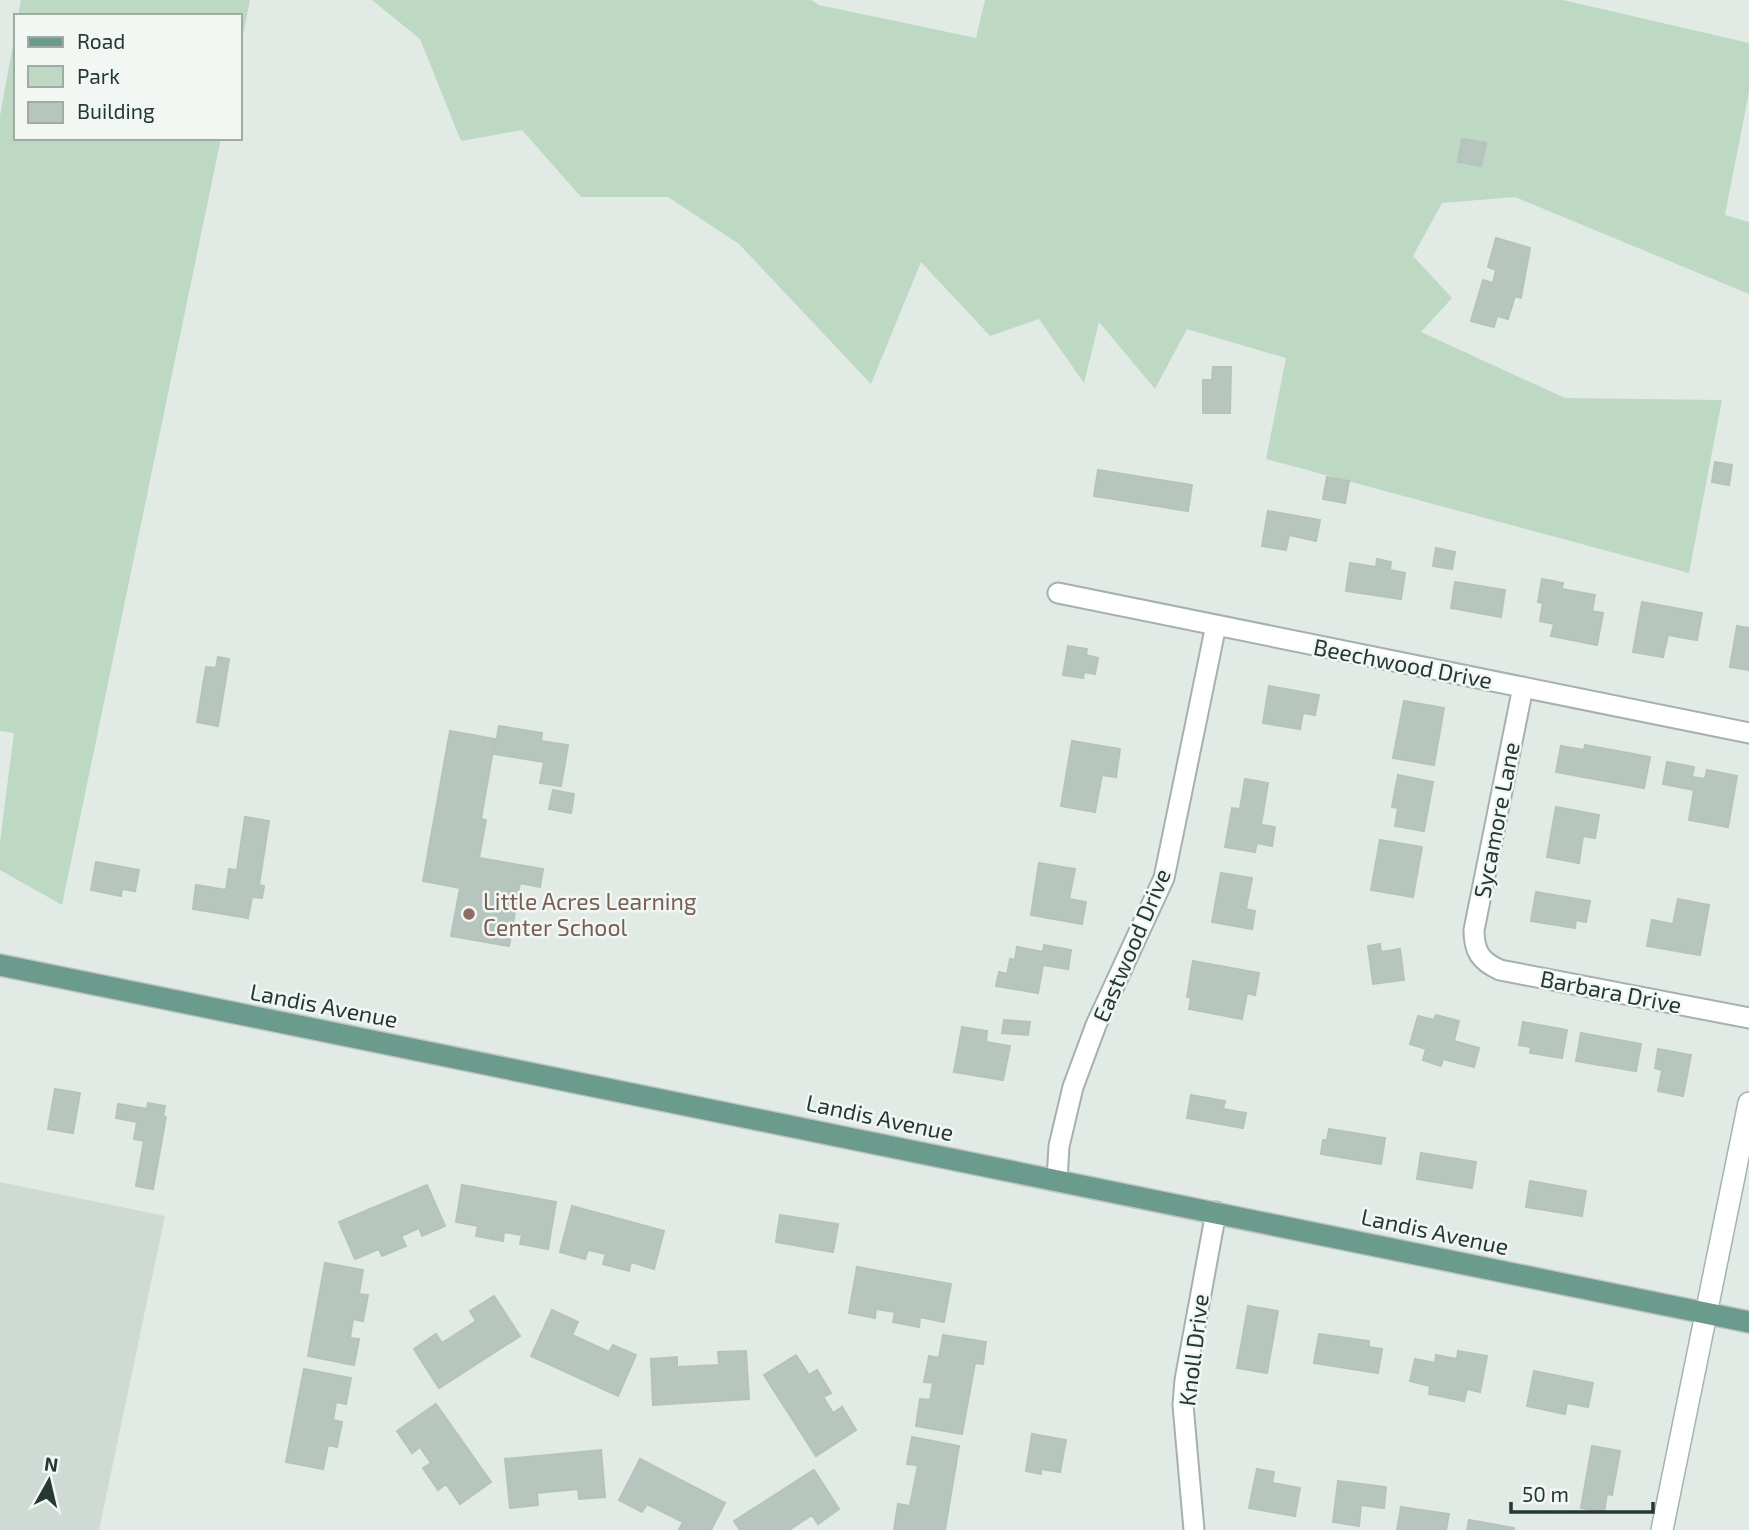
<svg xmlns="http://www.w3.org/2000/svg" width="1749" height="1530" font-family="'Exo 2',sans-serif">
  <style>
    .built { fill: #d0dad5 }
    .green { fill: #bdd9c3 }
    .building { fill: #b7c5bf; stroke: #b5c3bc; stroke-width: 2 }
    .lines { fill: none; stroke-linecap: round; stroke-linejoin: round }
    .street-casing { stroke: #a5b1ac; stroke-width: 23 }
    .secondary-casing { stroke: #a2b5ad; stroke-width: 24 }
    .primary-casing { stroke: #bdc4c2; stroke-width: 24 }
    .street { stroke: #fff; stroke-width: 19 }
    .secondary { stroke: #fff; stroke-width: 21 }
    .primary { stroke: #6b9b8c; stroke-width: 21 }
    .education-dot { fill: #8d6e63; stroke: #f2f7f4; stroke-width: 2.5 }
    .labels { text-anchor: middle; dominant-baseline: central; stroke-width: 5; stroke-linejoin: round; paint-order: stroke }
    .street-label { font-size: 23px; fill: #243932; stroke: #f2f7f4 }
    .education-label { font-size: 23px; fill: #785e54; stroke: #f2f7f4; text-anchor: start }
  </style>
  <rect width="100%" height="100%" fill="#e2eae6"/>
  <path class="built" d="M 0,1182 L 165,1216 L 99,1530 L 0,1530 Z"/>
  <path class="green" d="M 21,0 L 250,0 L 240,50 L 240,16 L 18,16 Z
    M 372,0 L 811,0 L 819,5 L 976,38 L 985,0 L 1563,0 L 1749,43 L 1749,92 L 1725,215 L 1749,222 L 1749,294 L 1515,197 L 1442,203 L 1413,256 L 1452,298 L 1421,332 L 1565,398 L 1722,400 L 1689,573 L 1266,459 L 1286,358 L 1187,329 L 1155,389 L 1099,322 L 1084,383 L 1039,319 L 990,336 L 921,262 L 871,384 L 739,244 L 668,197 L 581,197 L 522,130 L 461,141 L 420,39 Z
    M 16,28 L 16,138 L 221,138 L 62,905 L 0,870 L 0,842 L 14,733 L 0,731 L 0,116 Z"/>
  <path class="building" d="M 1462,139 L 1486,143 L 1481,166 L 1458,162 Z
    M 1496,238 L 1530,248 L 1521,298 L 1515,296 L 1508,319 L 1497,316 L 1494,327 L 1471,321 L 1483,280 L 1493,283 L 1496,270 L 1488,267 Z
    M 1213,367 L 1231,367 L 1230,413 L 1203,413 L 1203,380 L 1212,380 Z
    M 1715,462 L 1732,465 L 1729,485 L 1712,482 Z
    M 1098,470 L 1192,485 L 1188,511 L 1094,496 Z
    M 1327,477 L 1349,481 L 1345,503 L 1323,499 Z
    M 1268,511 L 1320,520 L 1316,541 L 1289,535 L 1286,550 L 1262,546 Z
    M 1436,548 L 1455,552 L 1452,569 L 1433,566 Z
    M 1377,559 L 1391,562 L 1390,570 L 1405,573 L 1401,599 L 1346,591 L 1350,563 L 1376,567 Z
    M 1542,579 L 1563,583 L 1562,589 L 1595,595 L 1592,611 L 1603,613 L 1597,645 L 1551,636 L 1554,624 L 1540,621 L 1543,603 L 1538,602 Z
    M 1455,582 L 1505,590 L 1501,617 L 1451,608 Z
    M 1642,602 L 1702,613 L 1697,640 L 1668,635 L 1663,657 L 1633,652 Z
    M 1737,626 L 1749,628 L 1749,670 L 1730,667 Z
    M 1068,646 L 1087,649 L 1086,655 L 1098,658 L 1095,674 L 1084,672 L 1083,678 L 1063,675 Z
    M 218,657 L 229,659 L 218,726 L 197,722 L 206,667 L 216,668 Z
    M 1269,686 L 1319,695 L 1315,715 L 1303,713 L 1300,729 L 1263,723 Z
    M 1404,701 L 1444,708 L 1434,765 L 1393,758 Z
    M 499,726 L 542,733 L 541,741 L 568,745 L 561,786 L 540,783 L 544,762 L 494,754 Z
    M 450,731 L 495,739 L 481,819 L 486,820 L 479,858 L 543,869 L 540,887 L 520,883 L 509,946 L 451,936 L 460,888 L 423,881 Z
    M 1072,741 L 1120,749 L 1116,777 L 1102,775 L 1095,812 L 1061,806 Z
    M 1585,745 L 1650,757 L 1644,788 L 1556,772 L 1561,746 L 1584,750 Z
    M 1667,762 L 1694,767 L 1692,777 L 1705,779 L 1707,770 L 1737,776 L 1728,827 L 1689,820 L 1694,790 L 1663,784 Z
    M 1398,775 L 1433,782 L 1424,831 L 1395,826 L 1398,808 L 1392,807 Z
    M 1245,779 L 1268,783 L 1261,825 L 1275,827 L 1272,846 L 1257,843 L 1255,852 L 1225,847 L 1232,808 L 1240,809 Z
    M 553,790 L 574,794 L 571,813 L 549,809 Z
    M 1556,807 L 1599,815 L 1595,838 L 1583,836 L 1579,863 L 1547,857 Z
    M 245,817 L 269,821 L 259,885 L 264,886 L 262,898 L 252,897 L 248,918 L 193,909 L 196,885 L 226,890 L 229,869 L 237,870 Z
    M 1380,840 L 1422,847 L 1413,897 L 1371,890 Z
    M 96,862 L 139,870 L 135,891 L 122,889 L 121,896 L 91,890 Z
    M 1039,863 L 1075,869 L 1069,899 L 1086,902 L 1082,924 L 1031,915 Z
    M 1221,873 L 1252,878 L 1246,909 L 1255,911 L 1252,929 L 1212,922 Z
    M 1536,892 L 1590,901 L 1586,922 L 1576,920 L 1575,928 L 1531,921 Z
    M 1678,899 L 1709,905 L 1700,955 L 1647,946 L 1652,920 L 1673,924 Z
    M 1380,944 L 1381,952 L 1400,949 L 1404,980 L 1373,984 L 1368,946 Z
    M 1044,945 L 1071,950 L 1068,969 L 1043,965 L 1038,993 L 996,986 L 999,972 L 1007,974 L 1010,959 L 1015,960 L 1017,947 L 1043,952 Z
    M 1193,961 L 1259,973 L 1255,995 L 1247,993 L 1242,1019 L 1189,1009 L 1191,998 L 1187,997 Z
    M 1436,1015 L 1459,1021 L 1454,1041 L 1479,1048 L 1474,1067 L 1443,1059 L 1441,1066 L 1423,1060 L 1426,1049 L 1410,1044 L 1418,1016 L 1434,1020 Z
    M 1004,1020 L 1030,1022 L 1028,1035 L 1002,1033 Z
    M 1523,1022 L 1567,1030 L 1562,1058 L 1530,1053 L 1531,1047 L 1519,1045 Z
    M 962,1027 L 987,1031 L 986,1042 L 1010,1046 L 1003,1080 L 954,1072 Z
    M 1581,1033 L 1641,1044 L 1636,1071 L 1576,1061 Z
    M 1658,1049 L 1691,1055 L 1683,1096 L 1658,1091 L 1662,1070 L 1655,1068 Z
    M 55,1089 L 80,1093 L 73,1133 L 48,1129 Z
    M 1191,1095 L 1225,1101 L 1223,1109 L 1246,1113 L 1243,1128 L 1187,1118 Z
    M 148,1103 L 165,1106 L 163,1116 L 166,1117 L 153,1189 L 136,1186 L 144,1141 L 134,1139 L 137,1122 L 116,1118 L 118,1104 L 147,1109 Z
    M 1329,1129 L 1385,1138 L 1381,1164 L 1321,1154 L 1323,1140 L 1327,1140 Z
    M 1421,1153 L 1476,1162 L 1472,1188 L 1417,1179 Z
    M 1530,1181 L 1586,1191 L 1582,1216 L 1526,1207 Z
    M 427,1185 L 445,1226 L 422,1236 L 419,1228 L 401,1236 L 406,1246 L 382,1256 L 379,1249 L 355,1259 L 339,1222 Z
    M 462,1185 L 556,1202 L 548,1249 L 520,1244 L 522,1235 L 504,1232 L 503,1241 L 476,1236 L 478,1226 L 456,1222 Z
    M 572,1206 L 664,1231 L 654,1269 L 631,1262 L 629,1271 L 603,1264 L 606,1254 L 588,1250 L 585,1259 L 560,1252 Z
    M 780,1215 L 838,1224 L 833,1252 L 776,1242 Z
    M 325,1263 L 363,1270 L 359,1294 L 368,1295 L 363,1321 L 353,1319 L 350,1338 L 359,1339 L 354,1365 L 308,1356 Z
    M 857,1267 L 951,1284 L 944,1322 L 920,1317 L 919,1327 L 893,1322 L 895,1312 L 876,1309 L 875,1318 L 849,1313 Z
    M 494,1296 L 520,1336 L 439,1388 L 414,1349 L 436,1334 L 442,1343 L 476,1321 L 470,1311 Z
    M 1248,1306 L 1278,1311 L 1267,1373 L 1237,1368 Z
    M 552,1310 L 578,1322 L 572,1335 L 609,1352 L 613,1345 L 636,1355 L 618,1396 L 531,1356 Z
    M 1319,1334 L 1369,1341 L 1369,1347 L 1382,1349 L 1378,1373 L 1314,1363 Z
    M 943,1335 L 986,1342 L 983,1364 L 975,1363 L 962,1434 L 916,1426 L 920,1399 L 930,1400 L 933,1383 L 924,1382 L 929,1356 L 939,1358 Z
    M 746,1351 L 749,1399 L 653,1405 L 651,1359 L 677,1357 L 677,1367 L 719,1365 L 718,1352 Z
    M 1458,1351 L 1487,1356 L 1480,1392 L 1467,1389 L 1464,1401 L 1429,1394 L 1430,1386 L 1410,1381 L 1415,1359 L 1435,1363 L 1436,1355 L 1457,1359 Z
    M 796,1355 L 809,1375 L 817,1370 L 831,1393 L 823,1397 L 833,1413 L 842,1407 L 856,1430 L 816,1456 L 764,1375 Z
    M 304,1369 L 351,1378 L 346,1404 L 336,1402 L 333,1420 L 342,1422 L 337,1447 L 328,1445 L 323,1469 L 286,1462 Z
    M 1534,1371 L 1593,1383 L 1588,1407 L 1567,1403 L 1565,1414 L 1527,1406 Z
    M 436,1404 L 491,1482 L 460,1504 L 446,1484 L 438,1490 L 423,1468 L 431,1463 L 420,1447 L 412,1453 L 397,1431 Z
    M 1032,1434 L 1066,1440 L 1060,1472 L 1041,1469 L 1041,1474 L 1026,1471 Z
    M 912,1437 L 959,1446 L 945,1530 L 894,1530 L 898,1504 L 910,1506 L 918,1465 L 907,1464 Z
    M 1592,1446 L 1620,1451 L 1612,1495 L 1607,1494 L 1604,1512 L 1581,1508 Z
    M 601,1450 L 605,1497 L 579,1499 L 578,1489 L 537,1493 L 538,1505 L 510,1508 L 505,1459 Z
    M 640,1459 L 725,1503 L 711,1530 L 679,1530 L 683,1522 L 647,1504 L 642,1512 L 619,1500 Z
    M 1257,1469 L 1274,1472 L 1272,1483 L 1300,1488 L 1295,1516 L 1249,1508 Z
    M 814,1470 L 839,1509 L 818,1524 L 812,1515 L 789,1530 L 740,1530 L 734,1521 Z
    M 1338,1481 L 1386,1487 L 1384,1508 L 1361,1505 L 1359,1526 L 1333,1522 Z
    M 1401,1507 L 1449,1514 L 1446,1530 L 1397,1530 Z
    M 1469,1520 L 1514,1528 L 1514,1530 L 1467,1530 Z"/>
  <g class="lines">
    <g class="street-casing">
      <path id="street" d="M 1058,593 L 1749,733
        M 1523,687 L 1474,930 C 1474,951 1480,961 1500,970 L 1749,1018
        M 1057,1180 L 1059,1146 L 1073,1087 L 1096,1025 L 1164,878 L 1216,625
        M 1194,1530 L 1183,1405 L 1185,1380 L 1216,1212"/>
    </g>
    <g class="secondary-casing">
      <path id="secondary" d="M 1662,1530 L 1749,1103"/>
    </g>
    <g class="primary-casing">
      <path id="primary" d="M 0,965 L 1749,1322"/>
    </g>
    <use href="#street" class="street"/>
    <use href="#secondary" class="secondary"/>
    <use href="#primary" class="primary"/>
  </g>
  <circle class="education-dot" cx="469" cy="914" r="7"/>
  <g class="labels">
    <g class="street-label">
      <text transform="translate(1403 663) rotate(11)">Beechwood Drive</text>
      <text transform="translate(1496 820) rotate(-79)">Sycamore Lane</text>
      <text transform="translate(1131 945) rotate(-67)">Eastwood Drive</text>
      <text transform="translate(1611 991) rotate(11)">Barbara Drive</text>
      <text transform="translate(324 1005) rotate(11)">Landis Avenue</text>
      <text transform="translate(880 1117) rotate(12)">Landis Avenue</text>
      <text transform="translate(1435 1231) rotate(12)">Landis Avenue</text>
      <text transform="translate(1193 1350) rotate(-83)">Knoll Drive</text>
    </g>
    <g class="education-label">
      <text x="483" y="901">Little Acres Learning<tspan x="483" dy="26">Center School</tspan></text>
    </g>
  </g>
  <rect x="14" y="14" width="228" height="126" fill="#f2f7f4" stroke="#a0aba6" stroke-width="2"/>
  <rect x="28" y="37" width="35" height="10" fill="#6b9b8c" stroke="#a0aba6" stroke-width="2"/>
  <text x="77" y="49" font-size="21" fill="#243932">Road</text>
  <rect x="28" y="66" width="35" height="21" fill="#bdd9c3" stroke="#a0aba6" stroke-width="2"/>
  <text x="77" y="84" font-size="21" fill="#243932">Park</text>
  <rect x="28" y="102" width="35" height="21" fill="#b7c5bf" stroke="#a0aba6" stroke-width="2"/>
  <text x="77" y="119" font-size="21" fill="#243932">Building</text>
  <g transform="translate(49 1481) rotate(8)" stroke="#f2f7f4" stroke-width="5" paint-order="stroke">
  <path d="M0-5L12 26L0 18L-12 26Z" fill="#243932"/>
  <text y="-10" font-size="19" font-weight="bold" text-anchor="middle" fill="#243932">N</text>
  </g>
  <path d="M1511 1502v10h142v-10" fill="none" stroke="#243932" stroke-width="3.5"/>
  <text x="1522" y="1502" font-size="21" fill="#243932" stroke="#f2f7f4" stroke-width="5" paint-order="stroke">50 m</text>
</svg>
